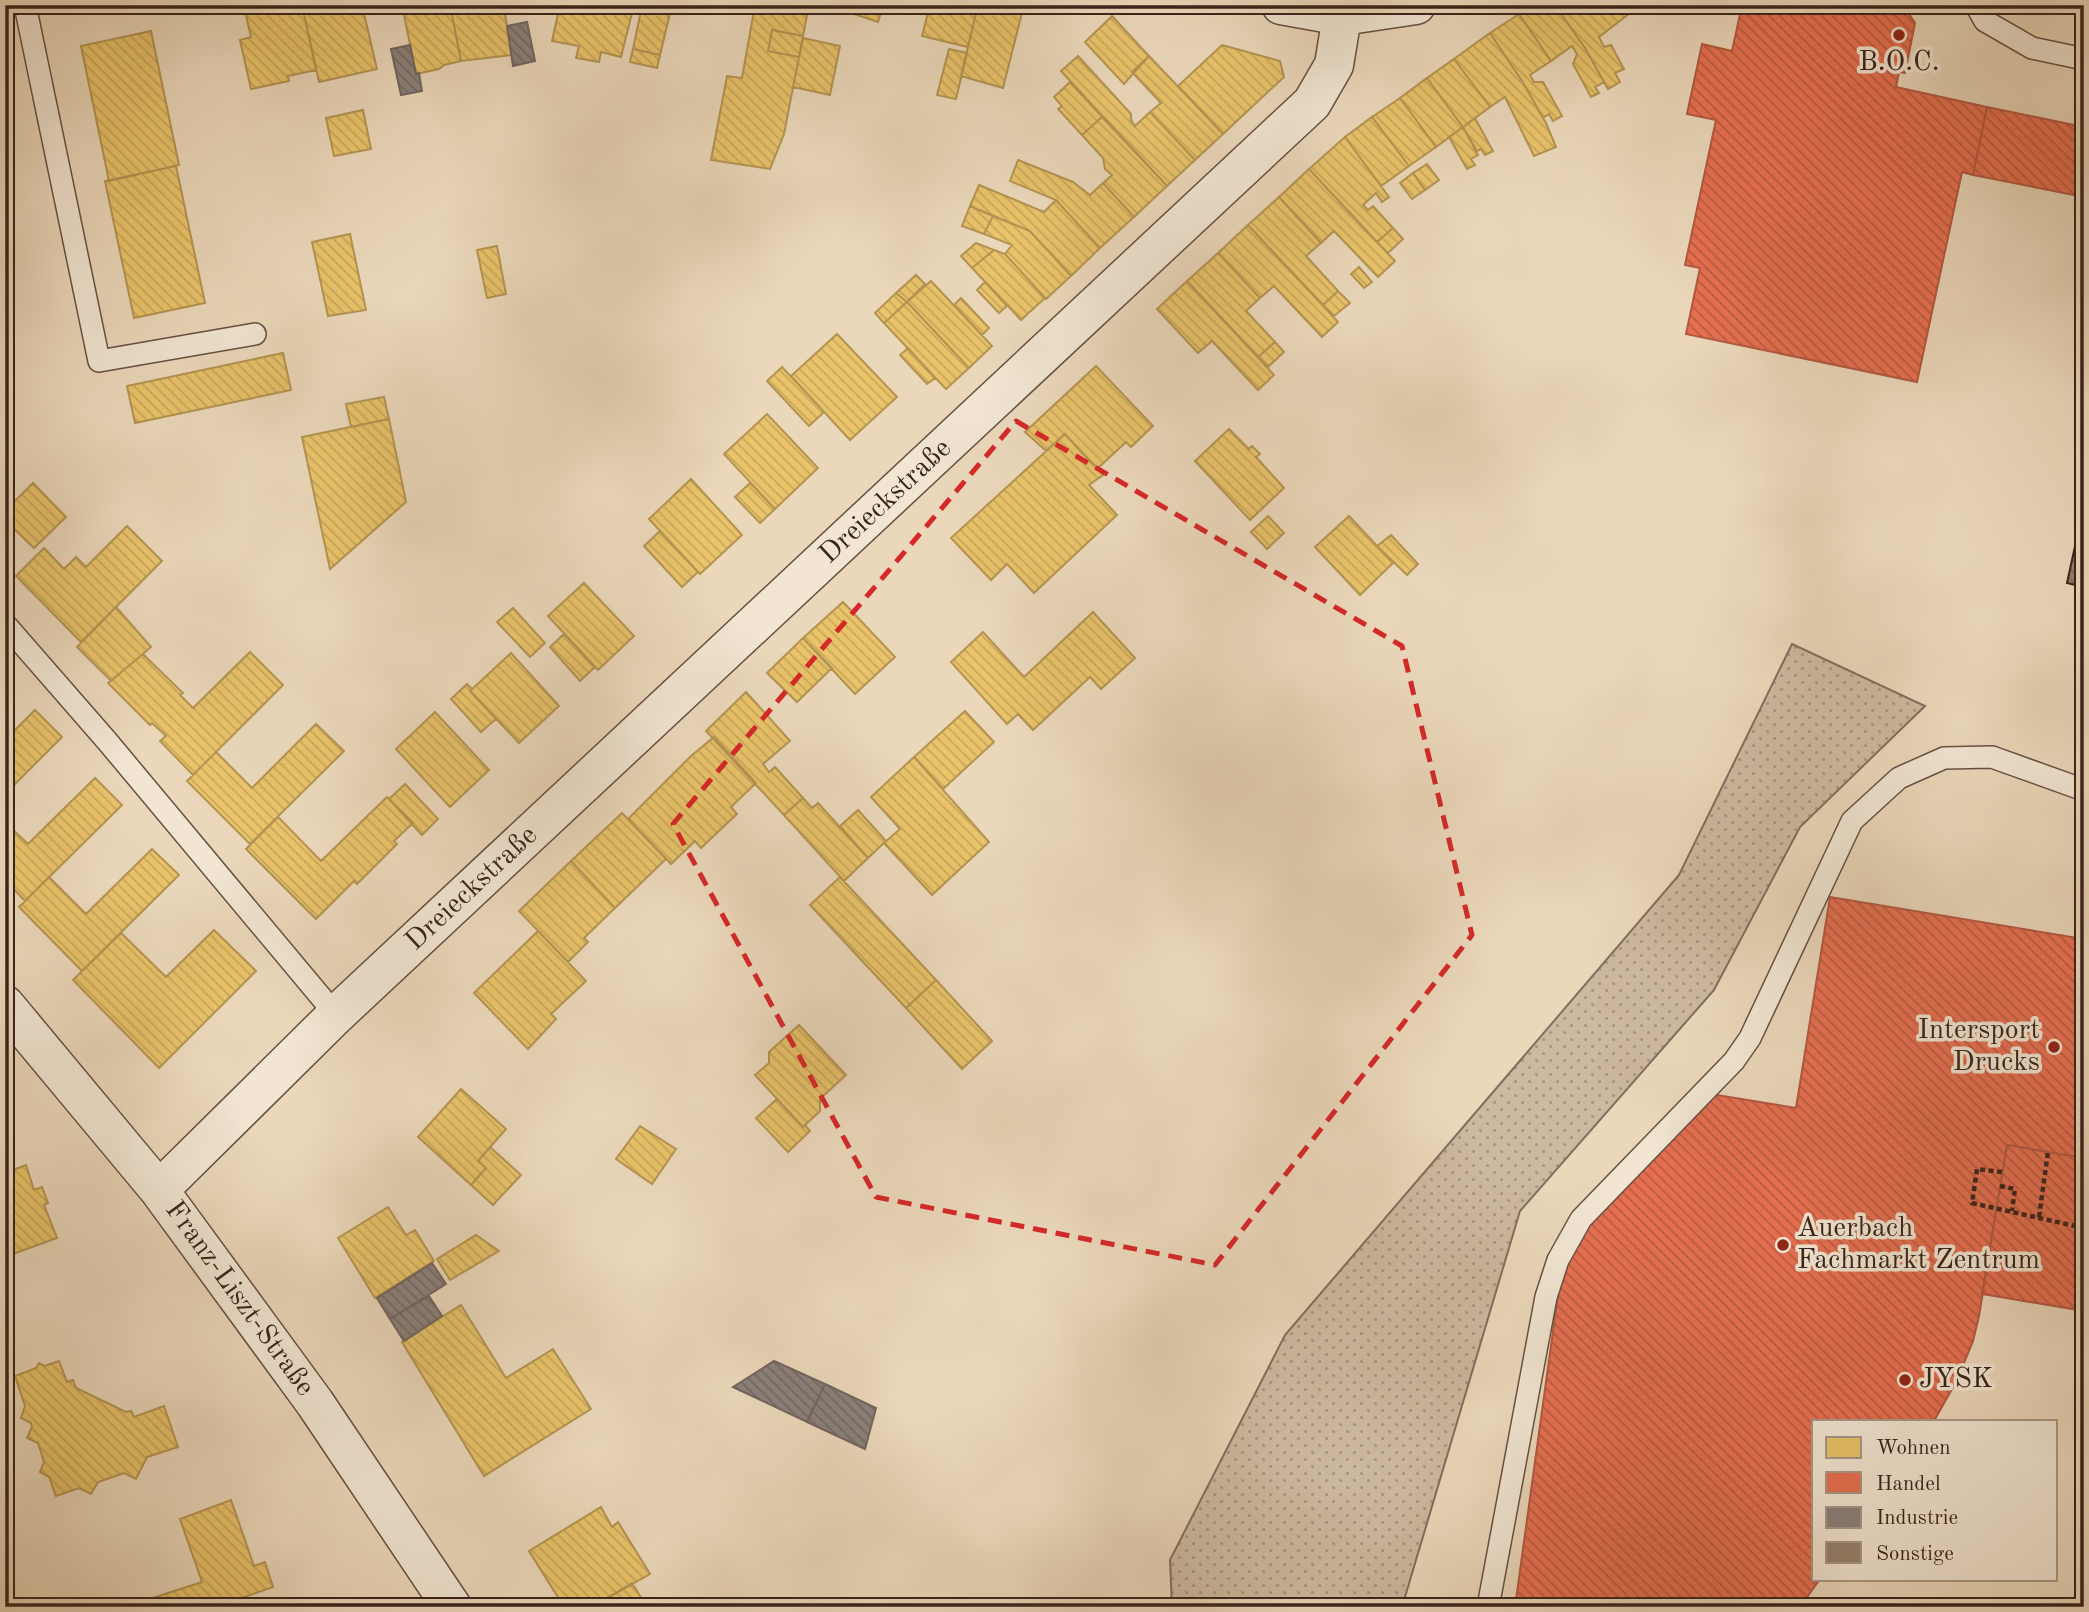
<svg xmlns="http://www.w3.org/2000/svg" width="2089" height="1612" font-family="'Old Standard TT',serif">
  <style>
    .green { fill: url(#green-dots); stroke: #826e5e; stroke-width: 2 }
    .homes { fill: url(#homes-back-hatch); stroke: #b49452; stroke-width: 2 }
    .shops { fill: url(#shops-back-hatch); stroke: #b25841; stroke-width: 2 }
    .industry { fill: url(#industry-back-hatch); stroke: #71655f; stroke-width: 2 }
    .building { fill: url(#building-back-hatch); stroke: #38231b; stroke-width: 2 }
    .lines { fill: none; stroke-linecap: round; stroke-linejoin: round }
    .lane-casing { stroke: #655043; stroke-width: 24 }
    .street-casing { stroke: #655043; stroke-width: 41 }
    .path { stroke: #38231b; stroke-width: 4.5; stroke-dasharray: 5 3.5; stroke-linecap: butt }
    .lane { stroke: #f2e6d3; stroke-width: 21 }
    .street { stroke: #f2e6d3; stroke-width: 38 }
    .marked { fill: none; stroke: #d62828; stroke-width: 5; stroke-dasharray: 14 9; stroke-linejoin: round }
    .poi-dot { fill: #8f2418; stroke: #f2e6d3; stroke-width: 2.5 }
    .labels { text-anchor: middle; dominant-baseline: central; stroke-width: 7; stroke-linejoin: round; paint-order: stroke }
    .poi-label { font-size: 28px; fill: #38231b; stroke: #f2e6d3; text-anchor: start }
    .street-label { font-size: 28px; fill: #38231b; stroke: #f2e6d3 }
  </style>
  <defs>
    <pattern id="green-dots" width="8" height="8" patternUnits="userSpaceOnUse" patternTransform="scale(1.75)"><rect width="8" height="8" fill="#cdb9a0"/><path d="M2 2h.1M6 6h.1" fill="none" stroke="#a79682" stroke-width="1.8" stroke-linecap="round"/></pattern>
    <pattern id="homes-back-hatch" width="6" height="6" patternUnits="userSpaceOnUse" patternTransform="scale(1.75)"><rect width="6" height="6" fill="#e9c46a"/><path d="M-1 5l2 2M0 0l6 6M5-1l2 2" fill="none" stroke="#c9a85b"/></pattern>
    <pattern id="shops-back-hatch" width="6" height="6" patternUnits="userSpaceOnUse" patternTransform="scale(1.75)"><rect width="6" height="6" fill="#e76f51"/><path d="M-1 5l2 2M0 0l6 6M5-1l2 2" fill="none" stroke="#bc5b42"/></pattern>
    <pattern id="industry-back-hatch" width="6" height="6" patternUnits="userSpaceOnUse" patternTransform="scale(1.75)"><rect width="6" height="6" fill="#8a817c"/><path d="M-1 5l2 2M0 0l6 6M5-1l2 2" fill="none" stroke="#726965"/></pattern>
    <pattern id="building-back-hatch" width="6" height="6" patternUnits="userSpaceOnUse" patternTransform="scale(1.75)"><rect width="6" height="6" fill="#95816e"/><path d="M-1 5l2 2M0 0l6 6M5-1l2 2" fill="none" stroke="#7b695a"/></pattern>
  </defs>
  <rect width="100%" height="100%" fill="#ebd8bb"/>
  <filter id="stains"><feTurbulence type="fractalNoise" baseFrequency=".00286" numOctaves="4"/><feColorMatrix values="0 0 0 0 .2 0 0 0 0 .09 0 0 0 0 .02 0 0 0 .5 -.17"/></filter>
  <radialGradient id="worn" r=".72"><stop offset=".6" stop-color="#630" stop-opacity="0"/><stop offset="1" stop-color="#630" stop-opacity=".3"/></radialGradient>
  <path class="green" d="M 1792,644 L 1925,706 L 1800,827 L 1714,990 L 1520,1211 L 1402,1607 L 1172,1607 L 1170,1560 L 1285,1335 L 1679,875 Z"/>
  <path class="homes" d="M 276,5 L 302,5 L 316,70 L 288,76 L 289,81 L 251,89 L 240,40 L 251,37 L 245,11 Z
    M 302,5 L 362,5 L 377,69 L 319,82 Z
    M 402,5 L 450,5 L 461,61 L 444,65 L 439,69 L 416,74 Z
    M 450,5 L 503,5 L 513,55 L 461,61 Z
    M 560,5 L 672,5 L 660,55 L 633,49 L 641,11 L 633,9 L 621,57 L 601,52 L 599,62 L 576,58 L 579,46 L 552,41 Z
    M 755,5 L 809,5 L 803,36 L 772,30 L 768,51 L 799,57 L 784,134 L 770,169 L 711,160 L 727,76 L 742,78 Z
    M 827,5 L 883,5 L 878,22 Z
    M 930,5 L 978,5 L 968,47 L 922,36 Z
    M 978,5 L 1024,5 L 1003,88 L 961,76 Z
    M 1531,5 L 1555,5 L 1585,48 L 1604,82 L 1595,87 L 1599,93 L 1591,97 L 1573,64 L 1577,54 L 1572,46 L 1551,61 L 1519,14 Z
    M 1555,5 L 1630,5 L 1634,10 L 1599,37 L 1604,47 L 1611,45 L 1624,69 L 1615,73 L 1620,82 L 1608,89 L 1585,48 Z
    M 1519,14 L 1551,61 L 1530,75 L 1534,82 L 1543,82 L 1562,116 L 1553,121 L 1549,114 L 1543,118 L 1522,81 L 1490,33 Z
    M 1112,16 L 1149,56 L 1124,84 L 1085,42 Z
    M 772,30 L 803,36 L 799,57 L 768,51 Z
    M 151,31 L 179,165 L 109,181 L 81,46 Z
    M 1490,33 L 1522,81 L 1546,123 L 1556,147 L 1534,156 L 1505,97 L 1490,107 L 1454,59 Z
    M 803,38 L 840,46 L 830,95 L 793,87 Z
    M 1222,45 L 1280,61 L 1284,77 L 1223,134 L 1178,86 Z
    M 633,49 L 660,55 L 657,68 L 630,62 Z
    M 949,49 L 967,53 L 956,99 L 937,95 Z
    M 1078,56 L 1131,114 L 1131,120 L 1135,126 L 1150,112 L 1195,160 L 1167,186 L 1061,71 Z
    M 1149,56 L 1223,134 L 1195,160 L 1150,112 L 1161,103 L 1132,72 Z
    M 1454,59 L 1490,107 L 1463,127 L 1427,78 Z
    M 1427,78 L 1463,127 L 1436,147 L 1400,98 Z
    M 1070,82 L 1102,117 L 1082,135 L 1058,109 L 1062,106 L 1054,97 Z
    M 1400,98 L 1436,147 L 1409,166 L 1372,117 Z
    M 363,110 L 371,149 L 334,156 L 326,118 Z
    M 1102,117 L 1167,186 L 1134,217 L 1103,183 L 1112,175 L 1105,169 L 1103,158 L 1082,135 Z
    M 1372,117 L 1409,166 L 1381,186 L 1345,137 Z
    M 1475,118 L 1493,151 L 1485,155 L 1481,149 L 1477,151 L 1463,127 Z
    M 1463,127 L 1478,155 L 1471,159 L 1475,165 L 1467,169 L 1449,137 Z
    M 1345,137 L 1389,197 L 1382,202 L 1376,193 L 1363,205 L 1368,210 L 1373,206 L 1393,228 L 1377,242 L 1309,169 Z
    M 1018,160 L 1073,182 L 1090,195 L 1103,183 L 1134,217 L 1100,248 L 1056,200 L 1010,181 Z
    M 1427,164 L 1439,180 L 1425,190 L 1413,173 Z
    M 176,166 L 205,303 L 134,318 L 105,181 Z
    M 1309,169 L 1395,261 L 1378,277 L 1334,231 L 1321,243 L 1279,197 Z
    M 1413,173 L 1425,190 L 1412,199 L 1400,183 Z
    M 979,185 L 1044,212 L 1056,200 L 1100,248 L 1071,276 L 1030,231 L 970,206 Z
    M 1279,197 L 1321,243 L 1306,256 L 1338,291 L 1323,305 L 1248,225 Z
    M 970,206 L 993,216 L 984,234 L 962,226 Z
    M 993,216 L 1030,231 L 1071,276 L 1046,299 L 1005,254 L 1012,245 L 984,234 Z
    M 1248,225 L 1338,322 L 1322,337 L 1274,286 L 1260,298 L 1218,253 Z
    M 1393,228 L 1403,239 L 1388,253 L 1377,242 Z
    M 350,234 L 366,310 L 328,316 L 312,242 Z
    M 976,243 L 994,250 L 972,268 L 961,256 Z
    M 497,246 L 506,294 L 487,298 L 477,250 Z
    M 994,250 L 1005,254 L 1045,298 L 1021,320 L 972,268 Z
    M 1218,253 L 1260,298 L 1246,311 L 1275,342 L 1258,357 L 1187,281 Z
    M 1359,267 L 1372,282 L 1364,288 L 1351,274 Z
    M 916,275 L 925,284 L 907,302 L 896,293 Z
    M 931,281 L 992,346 L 969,368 L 907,302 Z
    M 1187,281 L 1274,375 L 1258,390 L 1212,341 L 1198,353 L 1157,309 Z
    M 985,282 L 1007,306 L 999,313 L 977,290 Z
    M 1338,291 L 1350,303 L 1334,316 L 1323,305 Z
    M 896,293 L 907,302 L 884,323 L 875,313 Z
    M 961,298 L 989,328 L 982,335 L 954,305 Z
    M 907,302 L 969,368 L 946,389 L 884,323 Z
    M 837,334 L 897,397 L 850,440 L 791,376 Z
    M 1275,342 L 1284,352 L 1268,367 L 1258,357 Z
    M 908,348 L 935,378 L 927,384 L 900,355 Z
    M 283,353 L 291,390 L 135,423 L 127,386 Z
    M 1096,366 L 1153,426 L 1131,447 L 1126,442 L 1097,469 L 1065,434 L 1046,451 L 1025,432 Z
    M 782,367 L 824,412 L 809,426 L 767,381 Z
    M 384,397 L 389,419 L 351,427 L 346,404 Z
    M 767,414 L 818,468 L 775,509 L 724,454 Z
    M 389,419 L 406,502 L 330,569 L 302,437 Z
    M 1229,429 L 1249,449 L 1252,446 L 1260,454 L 1256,457 L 1284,488 L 1250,520 L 1195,461 Z
    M 1065,434 L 1103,475 L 1089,485 L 1117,515 L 1034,593 L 1007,564 L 991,580 L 951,538 Z
    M 691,479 L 742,535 L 700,574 L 649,519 Z
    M 33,483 L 66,517 L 34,548 L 5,520 L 5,511 Z
    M 750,483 L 775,509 L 760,523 L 735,497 Z
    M 1268,516 L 1284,533 L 1267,549 L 1251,532 Z
    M 1349,516 L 1393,563 L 1360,595 L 1315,547 Z
    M 127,526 L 162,561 L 81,642 L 16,576 L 44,548 L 64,569 L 76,557 L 86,567 Z
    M 660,531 L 698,572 L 682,587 L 644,546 Z
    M 1391,535 L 1418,564 L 1407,575 L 1377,546 Z
    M 584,583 L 634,636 L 598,670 L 548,616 Z
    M 843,602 L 895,657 L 855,694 L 803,638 Z
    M 116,607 L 151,647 L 111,681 L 77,647 Z
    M 513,608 L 545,643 L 530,657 L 497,622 Z
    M 1093,612 L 1135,658 L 1101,689 L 1090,677 L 1033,730 L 1018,714 L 1007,724 L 951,662 L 983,632 L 1024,677 Z
    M 564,634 L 595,667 L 580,681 L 550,647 Z
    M 803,638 L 832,668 L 797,702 L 767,673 Z
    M 250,652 L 283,685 L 193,775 L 160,741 L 166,736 L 152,723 L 150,725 L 108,683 L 143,654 L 183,693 L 180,695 L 193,708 Z
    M 511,653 L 559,706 L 519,743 L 470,691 Z
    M 467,684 L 472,689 L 470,691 L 496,719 L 481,732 L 451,699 Z
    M 746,692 L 790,741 L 763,764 L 769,772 L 775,767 L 803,798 L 784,815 L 706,731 Z
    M 35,710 L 62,737 L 5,794 L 5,740 Z
    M 965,711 L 994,742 L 943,789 L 914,757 Z
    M 435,712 L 489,770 L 450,807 L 396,749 Z
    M 316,724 L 344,751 L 250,844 L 187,781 L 216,752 L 252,788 Z
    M 714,737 L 756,783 L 731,807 L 737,814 L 701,848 L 695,841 L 671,864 L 628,819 L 691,756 Z
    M 914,757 L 989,842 L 932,895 L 884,843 L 900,829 L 871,797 Z
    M 95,778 L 122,805 L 25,901 L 5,880 L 5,822 L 28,844 Z
    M 405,784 L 438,819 L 422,835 L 389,799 Z
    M 387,797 L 413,823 L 394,841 L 397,844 L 357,884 L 354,881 L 316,919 L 246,849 L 278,817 L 321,861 Z
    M 803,798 L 812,808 L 818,803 L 868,858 L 844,881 L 784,815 Z
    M 858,810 L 886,841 L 868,858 L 840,826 Z
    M 622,813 L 666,859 L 615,908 L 571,861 Z
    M 152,849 L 179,875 L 82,971 L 19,907 L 49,877 L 86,914 Z
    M 571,861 L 615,908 L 584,938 L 588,942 L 568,962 L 519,911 Z
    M 840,877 L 936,980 L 906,1008 L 810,905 Z
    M 214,930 L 256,971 L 159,1068 L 73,980 L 121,933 L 166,977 Z
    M 538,931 L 586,981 L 551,1014 L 556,1019 L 528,1049 L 474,993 Z
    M 936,980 L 992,1041 L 962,1069 L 906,1008 Z
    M 799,1025 L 846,1075 L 820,1099 L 820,1111 L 803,1127 L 755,1075 L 769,1063 L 769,1052 Z
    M 461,1089 L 506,1129 L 478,1161 L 486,1168 L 471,1185 L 418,1137 Z
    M 777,1099 L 803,1127 L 805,1125 L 810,1131 L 788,1152 L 756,1118 Z
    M 640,1126 L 676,1149 L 652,1184 L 616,1159 Z
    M 490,1147 L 521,1175 L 493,1205 L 471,1185 L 486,1168 L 478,1161 Z
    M 26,1165 L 34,1190 L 42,1187 L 48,1203 L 44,1205 L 57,1238 L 5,1257 L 5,1173 Z
    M 388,1207 L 406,1235 L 415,1230 L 434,1261 L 375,1298 L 338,1238 Z
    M 476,1235 L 499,1251 L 450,1280 L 437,1259 Z
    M 461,1305 L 506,1378 L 553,1349 L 591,1409 L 484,1476 L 402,1342 Z
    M 59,1361 L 67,1382 L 73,1380 L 76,1388 L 126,1412 L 131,1411 L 134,1417 L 164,1406 L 178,1447 L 147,1457 L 136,1479 L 124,1473 L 98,1482 L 91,1494 L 79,1488 L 56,1496 L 49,1477 L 40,1472 L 44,1462 L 38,1443 L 27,1438 L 32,1427 L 31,1423 L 21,1418 L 25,1406 L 15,1376 L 36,1368 L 39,1363 L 45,1366 Z
    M 231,1500 L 254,1566 L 265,1562 L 273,1587 L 216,1607 L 125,1607 L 202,1582 L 180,1519 Z
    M 601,1507 L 612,1527 L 618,1522 L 650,1574 L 592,1607 L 564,1607 L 529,1551 Z
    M 632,1583 L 647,1607 L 592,1607 Z"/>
  <path class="shops" d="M 1742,5 L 1903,5 L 1915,23 L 1905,73 L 1899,72 L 1896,87 L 1987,107 L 1973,175 L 1962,172 L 1917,382 L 1686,334 L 1700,268 L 1685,265 L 1716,120 L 1687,114 L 1702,44 L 1732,51 Z
    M 1987,107 L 2084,127 L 2084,197 L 1973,175 Z
    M 1830,897 L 2084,939 L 2084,1158 L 2007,1145 L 1979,1316 L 1973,1341 L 1957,1380 L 1934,1421 L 1814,1421 L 1814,1579 L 1820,1579 L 1800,1607 L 1515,1607 L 1562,1266 L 1587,1225 L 1711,1094 L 1796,1108 Z
    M 2007,1145 L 2084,1158 L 2084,1311 L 1982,1294 Z"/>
  <path class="industry" d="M 527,22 L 535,61 L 513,66 L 507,26 Z
    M 410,45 L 416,74 L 419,73 L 422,91 L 401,95 L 391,49 Z
    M 432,1263 L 446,1284 L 390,1319 L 377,1298 Z
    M 429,1296 L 442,1316 L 404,1341 L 390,1319 Z
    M 774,1361 L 825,1384 L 807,1422 L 733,1387 Z
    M 825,1384 L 876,1408 L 865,1449 L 807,1422 Z"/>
  <path class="building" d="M 2084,442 L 2084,478 L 2076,476 Z
    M 2084,505 L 2084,587 L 2067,583 Z"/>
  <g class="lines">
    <g class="lane-casing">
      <path id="lane" d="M 25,5 L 99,361 L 255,334
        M 1976,5 L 1985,21 L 2032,48 L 2084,59
        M 5,624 L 107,741 L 336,1015
        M 1488,1607 L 1546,1297 L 1558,1260 L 1581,1219 L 1734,1061 L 1750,1038 L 1852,821 L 1899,778 L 1944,758 L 1992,757 L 2084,790"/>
    </g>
    <g class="street-casing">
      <path id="street" d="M 1281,5 L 1342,16
        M 5,1005 L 159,1190 L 315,1403 L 452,1607
        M 159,1190 L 336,1015 L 1312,103 L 1334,65 L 1342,16 L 1416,5"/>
    </g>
    <path class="path" d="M 2002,1172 L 1977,1169 L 1972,1203 L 2084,1228
      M 2000,1186 L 2015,1189 L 2012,1211
      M 2039,1217 L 2048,1152"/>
    <use href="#lane" class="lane"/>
    <use href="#street" class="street"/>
  </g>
  <path class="marked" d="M 1016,421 L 1402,646 L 1472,935 L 1215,1265 L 876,1197 L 673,824 Z"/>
  <g class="poi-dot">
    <circle cx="1899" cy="35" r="7"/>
    <circle cx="2054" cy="1047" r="7"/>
    <circle cx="1783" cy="1245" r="7"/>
    <circle cx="1905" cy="1380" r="7"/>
  </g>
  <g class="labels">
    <g class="poi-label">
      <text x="1899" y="63" text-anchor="middle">B.O.C.</text>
      <text x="2040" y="1031" text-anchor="end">Intersport<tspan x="2040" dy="32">Drucks</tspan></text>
      <text x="1797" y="1229">Auerbach<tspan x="1797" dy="32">Fachmarkt Zentrum</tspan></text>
      <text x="1919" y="1380">JYSK</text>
    </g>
    <g class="street-label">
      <text transform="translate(886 502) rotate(-43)">Dreieckstraße</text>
      <text transform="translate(472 889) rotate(-43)">Dreieckstraße</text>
      <text transform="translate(239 1299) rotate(54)">Franz-Liszt-Straße</text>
    </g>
  </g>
  <rect width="2089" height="1612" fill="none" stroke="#ebd8bb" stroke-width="28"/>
  <rect x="7" y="7" width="2075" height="1598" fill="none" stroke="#38231b" stroke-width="3.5"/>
  <rect x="14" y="14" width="2061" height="1584" fill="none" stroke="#38231b" stroke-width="2"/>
  <rect x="1812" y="1420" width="245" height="161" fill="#f2e6d3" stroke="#a89889" stroke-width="2"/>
  <rect x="1826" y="1437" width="35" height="21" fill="#e9c46a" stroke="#a89889" stroke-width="2"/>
  <text x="1876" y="1454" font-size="21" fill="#38231b">Wohnen</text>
  <rect x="1826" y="1472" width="35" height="21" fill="#e76f51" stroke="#a89889" stroke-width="2"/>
  <text x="1876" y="1490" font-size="21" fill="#38231b">Handel</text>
  <rect x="1826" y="1507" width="35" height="21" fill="#8a817c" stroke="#a89889" stroke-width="2"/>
  <text x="1876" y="1524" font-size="21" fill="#38231b">Industrie</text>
  <rect x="1826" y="1542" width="35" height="21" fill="#95816e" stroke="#a89889" stroke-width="2"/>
  <text x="1876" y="1560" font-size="21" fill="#38231b">Sonstige</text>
  <rect width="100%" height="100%" filter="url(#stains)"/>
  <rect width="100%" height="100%" fill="url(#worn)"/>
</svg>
